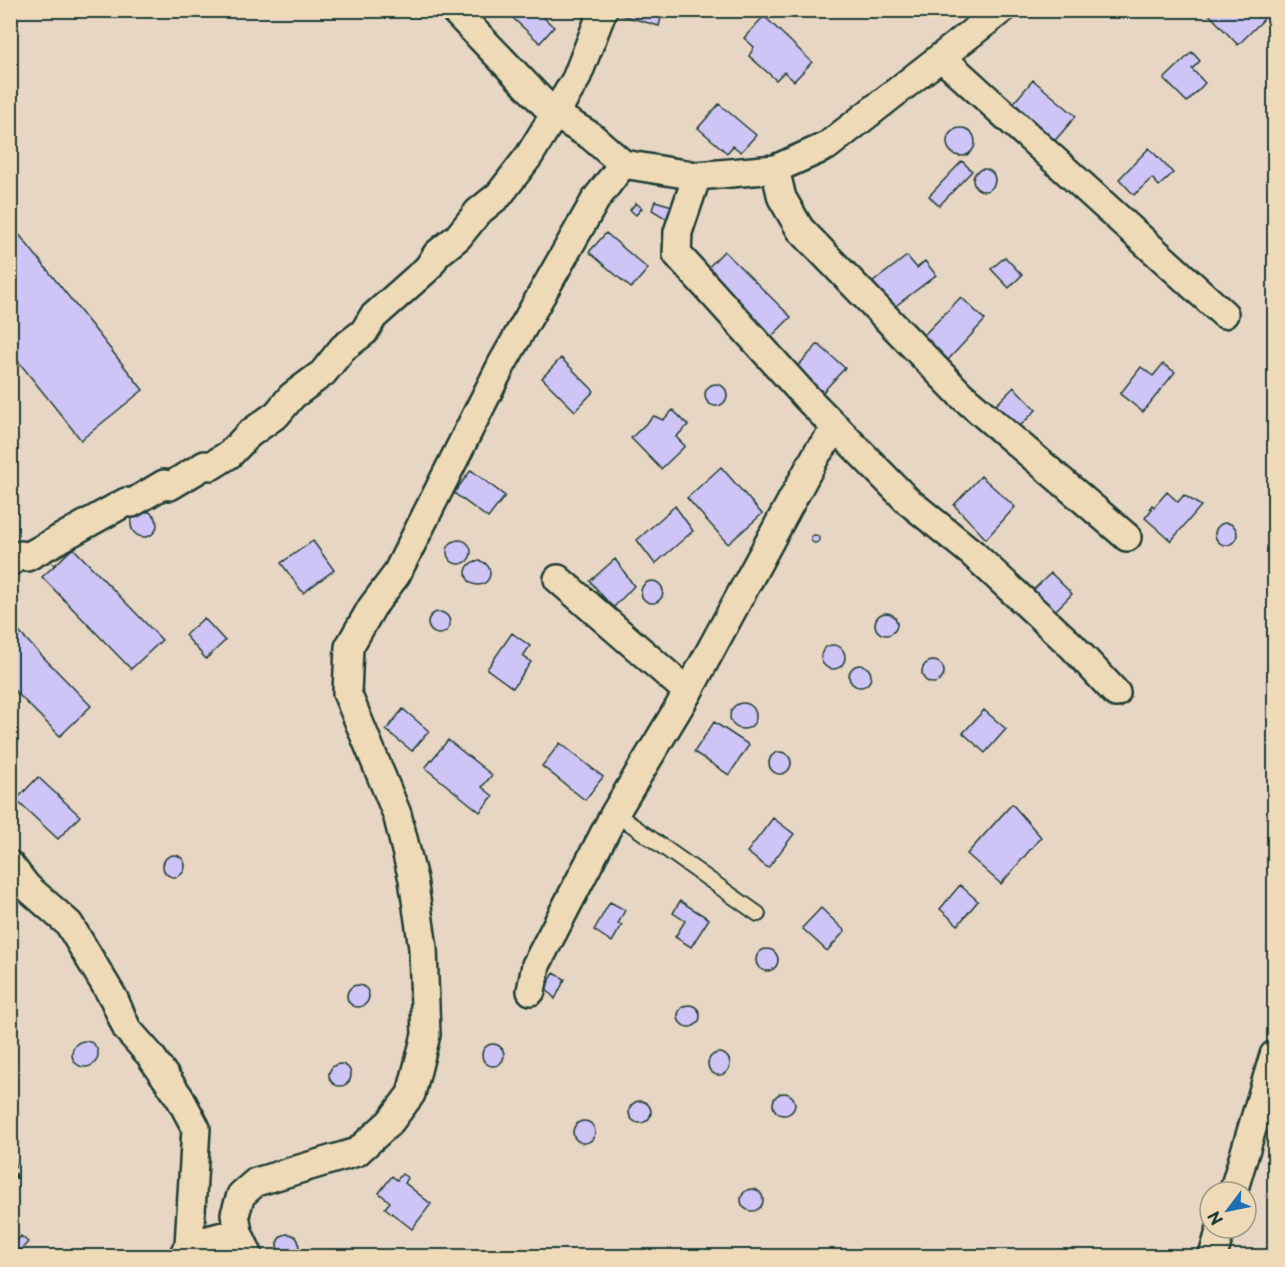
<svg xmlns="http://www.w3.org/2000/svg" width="1285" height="1267" font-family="'Playpen Sans',sans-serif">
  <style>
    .building { fill: #cec4f6; stroke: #1f3d34; stroke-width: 1.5 }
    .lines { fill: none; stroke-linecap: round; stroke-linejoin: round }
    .lane-casing { stroke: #1f3d34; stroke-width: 18 }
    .street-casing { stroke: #1f3d34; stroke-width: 32 }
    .path { stroke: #1f3d34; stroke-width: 4; stroke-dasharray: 6 4.5; stroke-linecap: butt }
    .lane { stroke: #efdab8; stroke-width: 14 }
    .street { stroke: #efdab8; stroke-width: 27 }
  </style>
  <rect width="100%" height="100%" fill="#e8d6c4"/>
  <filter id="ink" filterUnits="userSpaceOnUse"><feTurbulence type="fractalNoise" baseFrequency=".0167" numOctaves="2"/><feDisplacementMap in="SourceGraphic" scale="12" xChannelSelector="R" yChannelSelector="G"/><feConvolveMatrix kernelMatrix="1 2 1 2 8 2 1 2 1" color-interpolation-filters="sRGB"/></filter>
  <g filter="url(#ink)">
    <path class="building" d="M 504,10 L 535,10 L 554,27 L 540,43 Z
      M 618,10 L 648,10 L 662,14 L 659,26 L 617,14 Z
      M 1205,10 L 1257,10 L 1265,18 L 1238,45 Z
      M 764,16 L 812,62 L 794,81 L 784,72 L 776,80 L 749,56 L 754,47 L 744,38 Z
      M 1192,52 L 1200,61 L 1192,69 L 1205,83 L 1187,102 L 1164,79 Z
      M 1192,52 L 1200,61 L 1192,69 L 1205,83 L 1187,102 L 1164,79 Z
      M 1033,80 L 1076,116 L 1052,144 L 1010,107 Z
      M 719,104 L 756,135 L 741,152 L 733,146 L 727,153 L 698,128 Z
      M947 142a14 14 0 1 1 28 0a14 14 0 1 1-28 0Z
      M 1149,148 L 1173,173 L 1159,186 L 1152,178 L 1134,195 L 1119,179 Z
      M 962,161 L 972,171 L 939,206 L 929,196 Z
      M973 180a11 11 0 1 1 22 0a11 11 0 1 1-22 0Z
      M 655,201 L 676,207 L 670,221 L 652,210 Z
      M 636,203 L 642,208 L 636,215 L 630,210 Z
      M 10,223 L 143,390 L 81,440 L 10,351 Z
      M 606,233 L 648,269 L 631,288 L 589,252 Z
      M 724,251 L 791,317 L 769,339 L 703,273 Z
      M 907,256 L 917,268 L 925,261 L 936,275 L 893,308 L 873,282 Z
      M 907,256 L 917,268 L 925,261 L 936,275 L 893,308 L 873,282 Z
      M 1005,257 L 1022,275 L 1009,288 L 991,269 Z
      M 961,297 L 985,320 L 948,360 L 923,336 Z
      M 818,344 L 845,368 L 823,392 L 796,368 Z
      M 561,358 L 594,391 L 575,411 L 542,378 Z
      M 1163,364 L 1175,372 L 1143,412 L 1120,394 L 1141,367 L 1153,376 Z
      M705 395a11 11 0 1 1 22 0a11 11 0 1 1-22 0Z
      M 1014,387 L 1036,410 L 1019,427 L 996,405 Z
      M 673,410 L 688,425 L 676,437 L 685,446 L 661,469 L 631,438 L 654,416 L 663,420 Z
      M 721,467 L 762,514 L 728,544 L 687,498 Z
      M 471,470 L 505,496 L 488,518 L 454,493 Z
      M 981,476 L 1015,507 L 986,539 L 954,505 Z
      M 1167,492 L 1178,502 L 1184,495 L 1201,506 L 1171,541 L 1145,518 L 1152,509 L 1150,508 L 1152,505 L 1154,507 Z
      M 675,506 L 693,531 L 655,564 L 637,540 Z
      M131 524a13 13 0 1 1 26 0a13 13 0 1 1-26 0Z
      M1215 534a11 11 0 1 1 22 0a11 11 0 1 1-22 0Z
      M811 539a4 4 0 1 1 8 0a4 4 0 1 1-8 0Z
      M447 552a12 12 0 1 1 24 0a12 12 0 1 1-24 0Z
      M 313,541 L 334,570 L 303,593 L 281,563 Z
      M 73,548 L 162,640 L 131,669 L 42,577 L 54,566 L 53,564 L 55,565 Z
      M 615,559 L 634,586 L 613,608 L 590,581 Z
      M466 573a12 12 0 1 1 24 0a12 12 0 1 1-24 0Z
      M 1051,573 L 1072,594 L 1052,614 L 1031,592 Z
      M641 592a11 11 0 1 1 22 0a11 11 0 1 1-22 0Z
      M428 623a11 11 0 1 1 22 0a11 11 0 1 1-22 0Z
      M875 624a11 11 0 1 1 22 0a11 11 0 1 1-22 0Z
      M 204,618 L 225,641 L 206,659 L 185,635 Z
      M 10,623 L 91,706 L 60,736 L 10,686 Z
      M 512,633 L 530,646 L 523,656 L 531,662 L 513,688 L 487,669 Z
      M821 657a12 12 0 1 1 24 0a12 12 0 1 1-24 0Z
      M922 672a11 11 0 1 1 22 0a11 11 0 1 1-22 0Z
      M849 676a11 11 0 1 1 22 0a11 11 0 1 1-22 0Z
      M730 716a13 13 0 1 1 26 0a13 13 0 1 1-26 0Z
      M 403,709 L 429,731 L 412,751 L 386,730 Z
      M 984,710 L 1006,729 L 985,753 L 963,733 Z
      M 714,722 L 749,745 L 729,775 L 694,752 Z
      M 448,740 L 492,775 L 482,787 L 493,796 L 480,812 L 425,768 Z
      M 560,743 L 603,777 L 585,800 L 542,766 Z
      M769 763a11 11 0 1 1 22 0a11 11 0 1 1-22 0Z
      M 38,777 L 80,816 L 58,839 L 16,800 Z
      M 1012,804 L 1041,837 L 1001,884 L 967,854 Z
      M 773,818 L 794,834 L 768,868 L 747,852 Z
      M163 866a11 11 0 1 1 22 0a11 11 0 1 1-22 0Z
      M 960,885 L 978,901 L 958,925 L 940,909 Z
      M 680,901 L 709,919 L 691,947 L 675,937 L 685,921 L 673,913 Z
      M 610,902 L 625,910 L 618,924 L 622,925 L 612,942 L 594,930 Z
      M 821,908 L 845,931 L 827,951 L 802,928 Z
      M756 960a11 11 0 1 1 22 0a11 11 0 1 1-22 0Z
      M 554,973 L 565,979 L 555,999 L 545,988 Z
      M347 996a11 11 0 1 1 22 0a11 11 0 1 1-22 0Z
      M678 1016a11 11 0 1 1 22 0a11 11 0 1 1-22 0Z
      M72 1054a13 13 0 1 1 26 0a13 13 0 1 1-26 0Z
      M482 1055a11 11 0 1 1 22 0a11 11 0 1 1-22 0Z
      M708 1064a11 11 0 1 1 22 0a11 11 0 1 1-22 0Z
      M329 1075a11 11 0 1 1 22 0a11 11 0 1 1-22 0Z
      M773 1104a11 11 0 1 1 22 0a11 11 0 1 1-22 0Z
      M629 1112a11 11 0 1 1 22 0a11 11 0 1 1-22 0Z
      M573 1132a11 11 0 1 1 22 0a11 11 0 1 1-22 0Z
      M 402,1174 L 408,1178 L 405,1183 L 431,1204 L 412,1229 L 385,1208 L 390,1202 L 379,1193 L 392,1176 L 397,1180 Z
      M741 1200a11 11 0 1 1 22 0a11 11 0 1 1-22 0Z
      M277 1245a11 11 0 1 1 22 0a11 11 0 1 1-22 0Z
      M 21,1236 L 28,1242 L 19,1252 L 13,1245 Z
      M 484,1250 L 495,1256 L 479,1256 Z"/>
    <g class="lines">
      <g class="lane-casing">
        <path id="lane" d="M 615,813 L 758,914"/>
      </g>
      <g class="street-casing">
        <path id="street" d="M 454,10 L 553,113 L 591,136 L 623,164
          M 941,57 L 1224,314
          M 775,169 L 782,198 L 800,229 L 961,395 L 1127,537
          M 697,176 L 678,232 L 677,254 L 806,397 L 908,501 L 972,553 L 1072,646 L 1116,693
          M 10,562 L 21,555 L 27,557 L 126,502 L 132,503 L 164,484 L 170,486 L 205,465 L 211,466 L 230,454 L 249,434 L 277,414 L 292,396 L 323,373 L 343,348 L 364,332 L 373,317 L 428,268 L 437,254 L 458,237 L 478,212 L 499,195 L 529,156 L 576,79 L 603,10
          M 558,579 L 688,692
          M 10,865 L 27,887 L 69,924 L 114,999 L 127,1029 L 150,1055 L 180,1098 L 196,1128 L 189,1245
          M 531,991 L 536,965 L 615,813 L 688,692 L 818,452 L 837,428
          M 1233,1192 L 1274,1055
          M 183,1256 L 189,1245 L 238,1232
          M 249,1256 L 238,1232 L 235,1214 L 241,1195 L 256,1182 L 357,1152 L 390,1122 L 411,1094 L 426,1035 L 423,948 L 413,879 L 397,814 L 347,693 L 349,647 L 372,607 L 396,575 L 502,364 L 596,199 L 623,164 L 697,176 L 775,169 L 827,146 L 1001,10
          M 1213,1256 L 1221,1228"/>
      </g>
      <path class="path" d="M 10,1142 L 16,1179"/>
      <use href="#lane" class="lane"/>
      <use href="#street" class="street"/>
    </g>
  </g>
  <rect width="1285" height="1267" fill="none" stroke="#efdab8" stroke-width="36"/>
  <rect x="18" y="18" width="1249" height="1231" fill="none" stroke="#1f3d34" stroke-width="2" filter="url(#ink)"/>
  <g transform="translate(1228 1210) rotate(238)"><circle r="28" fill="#efdab8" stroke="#9c9b83" stroke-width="1.5"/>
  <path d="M0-4.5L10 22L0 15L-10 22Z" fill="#1f6fb2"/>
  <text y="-9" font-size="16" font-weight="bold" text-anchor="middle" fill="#1f3d34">N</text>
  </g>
</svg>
